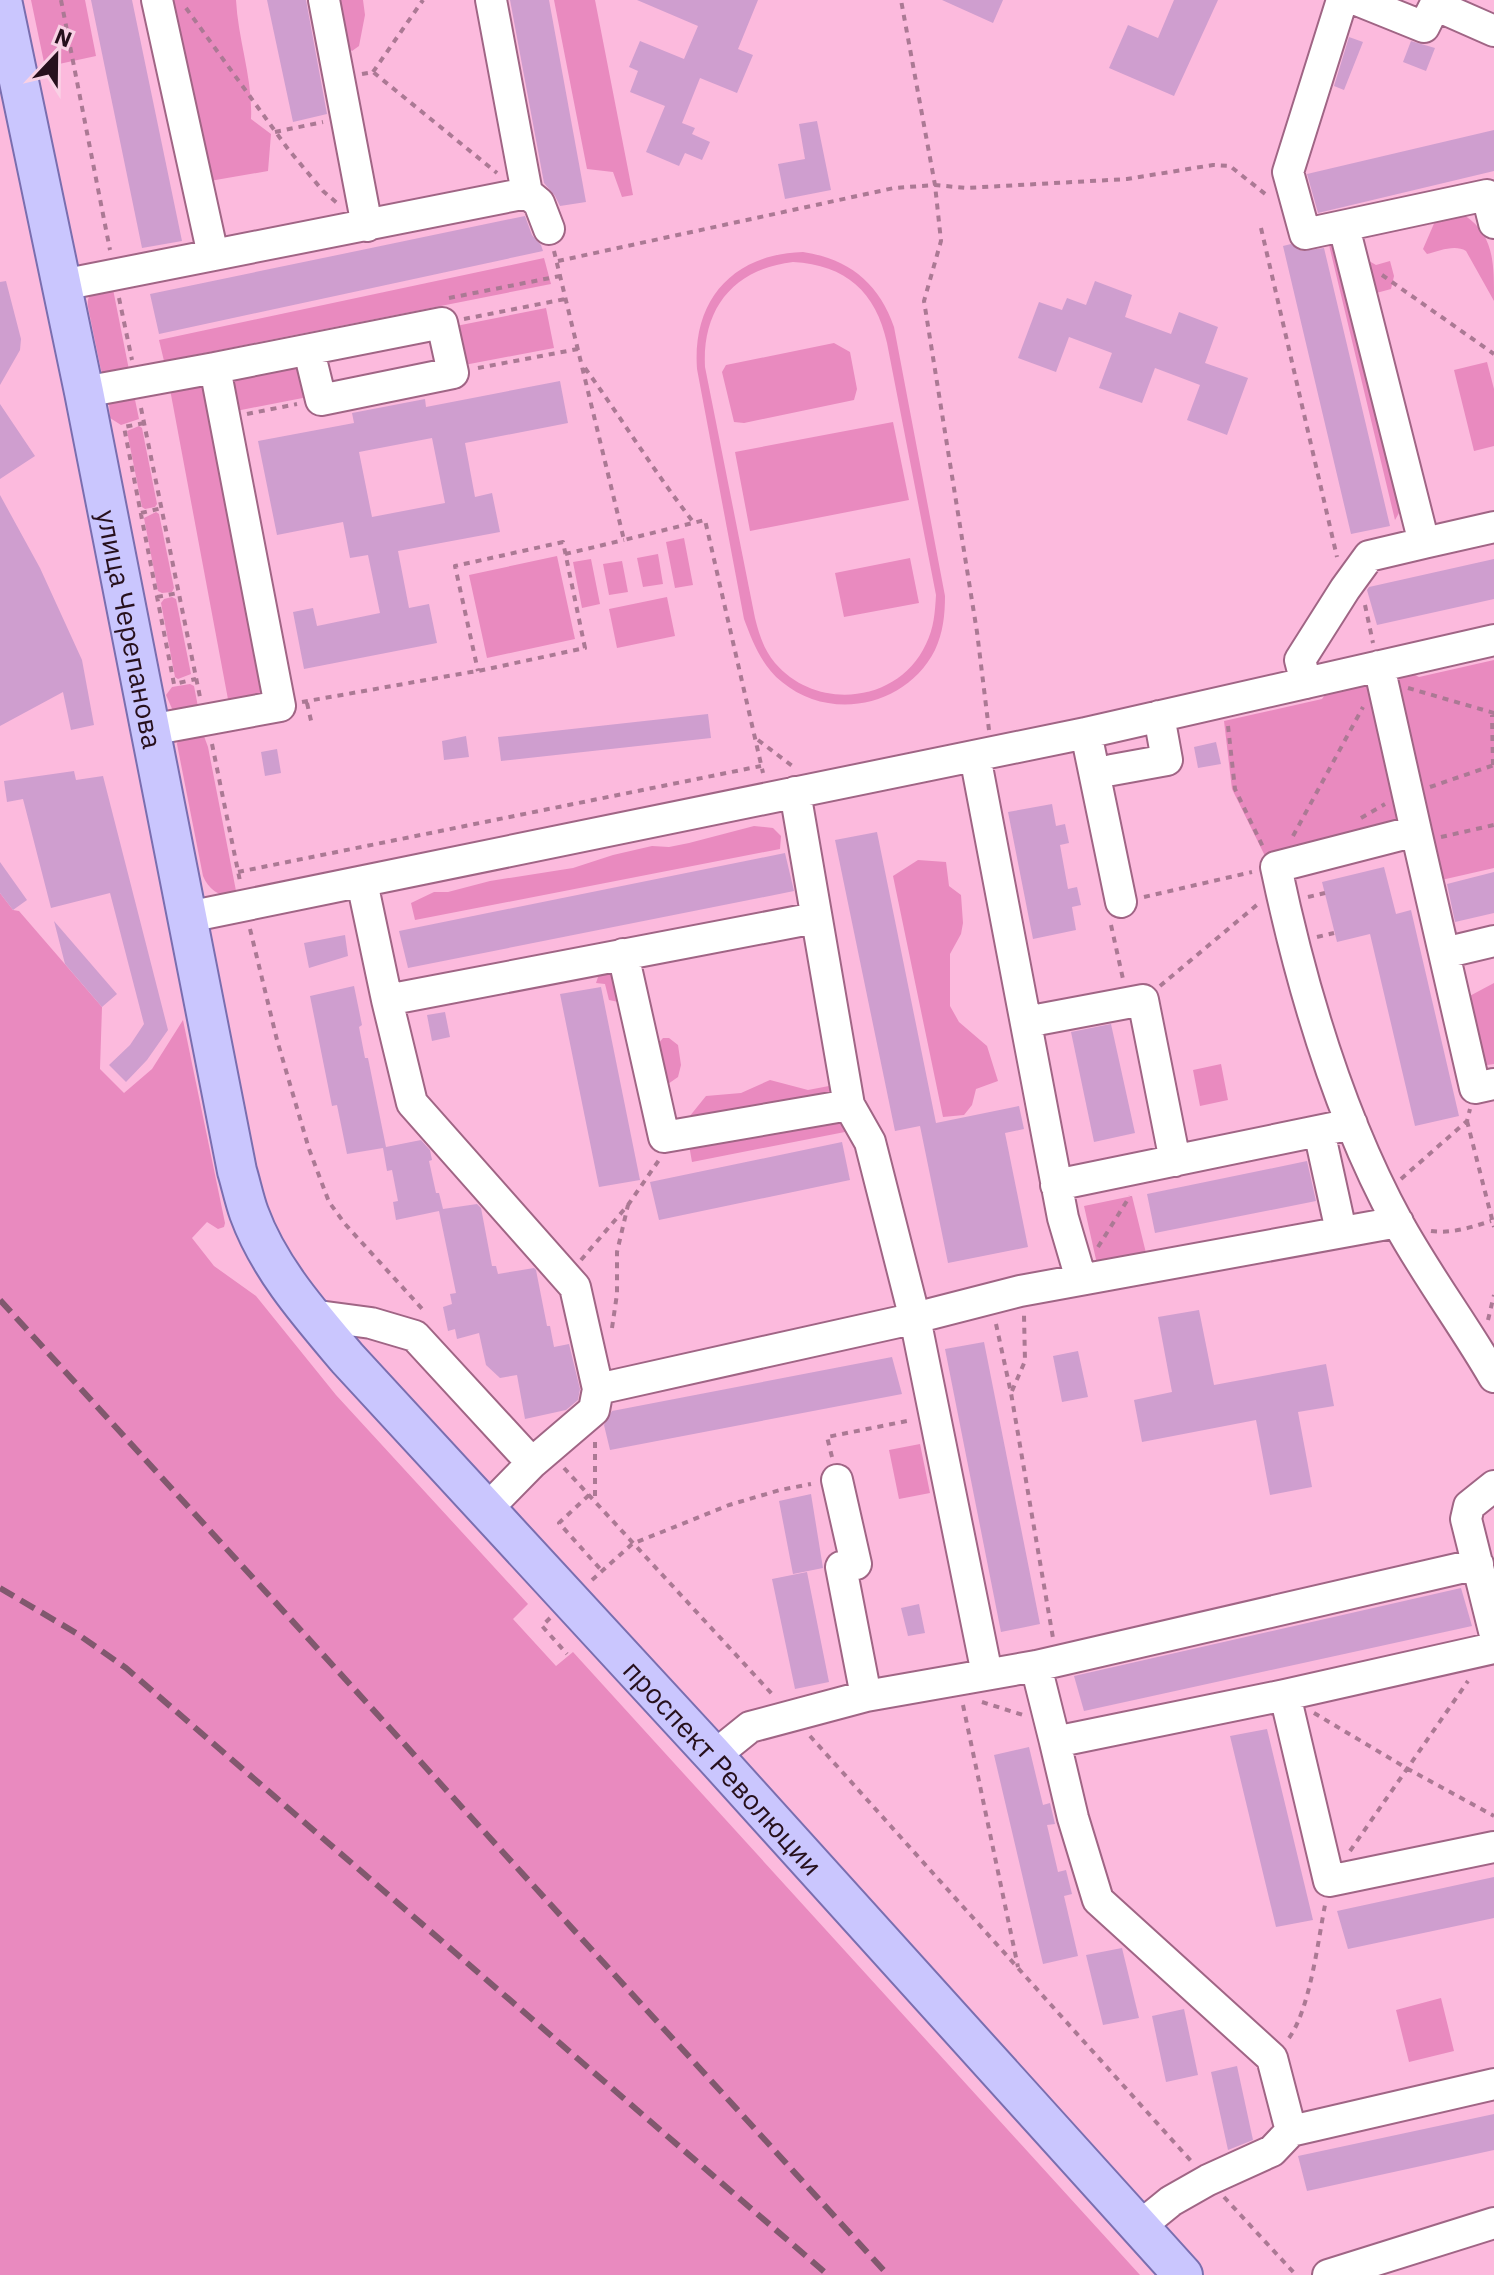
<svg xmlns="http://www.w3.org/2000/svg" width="1494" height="2275" font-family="'IBM Plex Sans',sans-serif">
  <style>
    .green { fill: #e98abf; fill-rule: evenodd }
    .building { fill: #cf9ecf; fill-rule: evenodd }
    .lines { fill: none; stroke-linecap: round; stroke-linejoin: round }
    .minor-casing { stroke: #a06585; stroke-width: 34 }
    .major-casing { stroke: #7a6eaf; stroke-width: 42 }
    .path { stroke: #ab7994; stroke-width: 4; stroke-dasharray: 6 6; stroke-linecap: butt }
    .minor { stroke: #fff; stroke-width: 30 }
    .major { stroke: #cac6fe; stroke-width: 38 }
    .rail { stroke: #81586e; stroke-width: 6; stroke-dasharray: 16 8; stroke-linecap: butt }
    .labels { text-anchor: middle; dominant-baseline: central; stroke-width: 6; stroke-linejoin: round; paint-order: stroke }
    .street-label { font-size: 28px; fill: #27101d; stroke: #f9d1e5 }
  </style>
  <rect width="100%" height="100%" fill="#fcbadd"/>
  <path class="green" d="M 31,0 L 85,0 L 96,56 L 45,67 Z
    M 161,0 L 236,0 C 238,40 253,79 251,119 L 271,134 L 268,171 L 204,182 Z
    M 334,0 L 363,0 L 365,15 L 359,46 L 352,51 L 345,45 Z
    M 554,0 L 595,0 L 633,195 L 622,197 L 613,172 L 587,169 Z
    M 1464,215 C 1494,235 1494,261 1494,301 L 1466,251 C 1455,244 1439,251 1427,254 L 1423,249 L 1436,219 Z
    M 1331,239 L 1376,265 L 1390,261 L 1394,276 L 1391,289 L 1358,298 L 1403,506 L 1395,520 L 1329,245 Z
    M 803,252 C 849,259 879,283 894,327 L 945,596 C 945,615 943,633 935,650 C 906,707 830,722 782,682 C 762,666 753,643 744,619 L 697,369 C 692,300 733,254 803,252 ZM 793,262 C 846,265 876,292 887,343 L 936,595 C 935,612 934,628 926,644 C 899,703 817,712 775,663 C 764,650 759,634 755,618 L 705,367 C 702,308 734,269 793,262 Z
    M 544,258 L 551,284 L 164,361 L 159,340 Z
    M 112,284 L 130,375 L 103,374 L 101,370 L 88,307 C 86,290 99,289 112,284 Z
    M 546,308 L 554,348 L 459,366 L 451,327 Z
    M 834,343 L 850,352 L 857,389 L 854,400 L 744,423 L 734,422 L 722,372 L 726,365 Z
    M 306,358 L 313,396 L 231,412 L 224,374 Z
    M 1487,362 L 1494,389 L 1494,446 L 1474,451 L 1454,370 Z
    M 212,376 L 276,702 L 230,710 L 169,384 Z
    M 133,390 L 139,419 L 121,425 L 110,418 L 109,402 Z
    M 893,422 L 909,500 L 750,531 L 735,452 Z
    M 139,426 L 142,428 L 157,504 L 155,507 L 145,509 L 142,507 L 127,431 Z
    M 156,512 L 159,514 L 174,588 L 172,592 L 162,593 L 158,591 L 144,518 Z
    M 684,538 L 693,585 L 675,588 L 666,542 Z
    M 658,554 L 663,584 L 643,587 L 637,558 Z
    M 557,556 L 575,639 L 487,658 L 469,575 Z
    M 910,558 L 919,603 L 844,617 L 835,573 Z
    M 591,559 L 600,604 L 582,608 L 573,562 Z
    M 622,561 L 628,592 L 609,595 L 603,564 Z
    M 172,597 L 176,599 L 191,674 L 178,679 L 175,677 L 161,603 L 164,599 Z
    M 667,597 L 675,636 L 617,648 L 609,609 Z
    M 1494,660 L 1494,868 L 1437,881 L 1397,677 L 1409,672 L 1419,677 Z
    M 1365,683 L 1369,685 L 1400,823 L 1267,866 L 1264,854 L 1232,789 L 1224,721 L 1322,699 L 1329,689 Z
    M 190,684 L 194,686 L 199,712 L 173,711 L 166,695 L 172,687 Z
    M 201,728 L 208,747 L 237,896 C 222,898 209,891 203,876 L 177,744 L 178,739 Z
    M 754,826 L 773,828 L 781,836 L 780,849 L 415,920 L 411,903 L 434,892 L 448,892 L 490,881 L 573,868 L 613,855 L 652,846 L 669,847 L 689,843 Z
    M 918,860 L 946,862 L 949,886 L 961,895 L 963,923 L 961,934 L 950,954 L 950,1006 L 959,1022 L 987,1046 L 998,1081 L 976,1089 L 972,1105 L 964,1115 L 943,1117 L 893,876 Z
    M 0,893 L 13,910 L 19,911 L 102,1007 L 100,1069 L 124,1093 L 152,1069 L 183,1020 L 225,1223 L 224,1227 L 218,1229 L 207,1222 L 192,1238 L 214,1266 L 256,1296 L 336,1395 L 528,1604 L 513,1619 L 556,1666 L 573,1652 L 1140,2275 L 0,2275 Z
    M 603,962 L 640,969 L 646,984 L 651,1052 L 663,1038 L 669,1038 L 678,1045 L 681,1065 L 678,1077 L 668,1084 L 660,1082 L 655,1147 L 651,1146 L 623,1003 L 609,1000 L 605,984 L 596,983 Z
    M 1494,983 L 1494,1064 L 1480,1066 L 1464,999 Z
    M 1221,1064 L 1228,1100 L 1200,1106 L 1193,1070 Z
    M 770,1080 L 808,1090 L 829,1086 L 846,1111 L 850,1131 L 692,1162 L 685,1122 L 706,1096 L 741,1093 Z
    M 1132,1196 L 1146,1253 L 1097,1264 L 1084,1206 Z
    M 920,1444 L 930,1493 L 899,1499 L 889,1450 Z
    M 1441,1998 L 1454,2051 L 1409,2062 L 1396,2010 Z"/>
  <path class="building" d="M 91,0 L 132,0 L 182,241 L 142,248 Z
    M 267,0 L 306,0 L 327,114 L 293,122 Z
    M 510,0 L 549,0 L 586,202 L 560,206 L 555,196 L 544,183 Z
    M 637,0 L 758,0 L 738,49 L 753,55 L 737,93 L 700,78 L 682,123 L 695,128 L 692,134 L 710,142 L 702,160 L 685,153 L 679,166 L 646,152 L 665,106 L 630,92 L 638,71 L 629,67 L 640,41 L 684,59 L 698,26 Z
    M 942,0 L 1003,0 L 993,23 Z
    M 1174,0 L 1218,0 L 1174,96 L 1109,68 L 1128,25 L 1158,38 Z
    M 1349,37 L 1363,42 L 1344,90 L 1334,86 Z
    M 1411,41 L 1435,48 L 1426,71 L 1403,62 Z
    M 817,121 L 831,190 L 785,199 L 778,164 L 805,159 L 799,124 Z
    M 1494,130 L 1494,171 L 1318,213 L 1307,174 Z
    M 525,216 L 532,235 L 541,245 L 543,251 L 159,334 L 150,294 Z
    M 1291,244 L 1301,251 L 1324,248 L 1390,526 L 1351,534 L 1283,246 Z
    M 6,281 L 21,339 L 20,350 L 0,385 L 0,282 Z
    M 1095,281 L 1132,295 L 1125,317 L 1171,334 L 1179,312 L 1218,327 L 1205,363 L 1248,378 L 1227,435 L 1187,420 L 1200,385 L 1155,368 L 1142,403 L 1099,388 L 1112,353 L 1069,337 L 1056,372 L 1018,358 L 1039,302 L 1062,310 L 1067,298 L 1086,305 Z
    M 560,381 L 568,423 L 465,443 L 475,497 L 492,493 L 500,532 L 398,551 L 409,608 L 429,604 L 437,643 L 304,669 L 293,612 L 313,608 L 317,626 L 380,613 L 368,555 L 350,558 L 343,522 L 277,535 L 258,441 L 354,423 L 352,413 L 425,399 L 426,407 ZM 432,438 L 445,503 L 372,517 L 359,452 Z
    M 0,404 L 35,456 L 0,479 Z
    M 0,495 L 40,568 L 82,660 L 94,725 L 71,730 L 63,692 L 0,726 Z
    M 1494,559 L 1494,599 L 1377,625 L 1367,590 L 1369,587 Z
    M 708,714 L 711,738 L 501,761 L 498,737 Z
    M 466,736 L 469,757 L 444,760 L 442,741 Z
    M 1216,742 L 1221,764 L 1198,768 L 1194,747 Z
    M 277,749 L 281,773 L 265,776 L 261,752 Z
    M 74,771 L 76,780 L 103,776 L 168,1030 L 147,1060 L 126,1082 L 109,1065 L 130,1045 L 144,1024 L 110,893 L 51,908 L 23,799 L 7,802 L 4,781 Z
    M 1052,804 L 1056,826 L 1065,824 L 1069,843 L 1060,845 L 1068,889 L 1077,887 L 1081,905 L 1072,907 L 1076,930 L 1033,939 L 1008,812 Z
    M 877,832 L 936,1123 L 1019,1106 L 1024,1129 L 1005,1133 L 1028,1247 L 948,1263 L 920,1126 L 895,1131 L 835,840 Z
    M 785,853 L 794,891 L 408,968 L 399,931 Z
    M 0,862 L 27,900 L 13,910 L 0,893 Z
    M 1384,867 L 1396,914 L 1411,910 L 1459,1116 L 1415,1126 L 1370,934 L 1337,942 L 1322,882 Z
    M 1494,872 L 1494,913 L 1455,922 L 1447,884 Z
    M 54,921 L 117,994 L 102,1007 L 65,964 Z
    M 345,935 L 348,956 L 309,968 L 304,943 Z
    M 354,986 L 362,1025 L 359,1027 L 365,1058 L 368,1058 L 386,1147 L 421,1140 L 430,1150 L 432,1160 L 429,1161 L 436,1193 L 439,1193 L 443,1209 L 477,1204 L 481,1208 L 492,1266 L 496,1266 L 498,1274 L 534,1268 L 536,1270 L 547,1326 L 550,1326 L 554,1347 L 569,1344 L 580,1389 L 578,1400 L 566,1410 L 525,1419 L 517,1375 L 500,1378 L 486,1365 L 479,1333 L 457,1339 L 455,1329 L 448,1331 L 443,1307 L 452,1304 L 450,1294 L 456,1293 L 439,1211 L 396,1220 L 393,1202 L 398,1201 L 392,1170 L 387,1171 L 383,1148 L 347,1154 L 337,1105 L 332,1106 L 310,996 Z
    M 601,987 L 640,1180 L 599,1187 L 560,994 Z
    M 445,1012 L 450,1037 L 432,1041 L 427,1015 Z
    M 1111,1024 L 1135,1133 L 1094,1142 L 1071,1032 Z
    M 842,1142 L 850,1180 L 659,1220 L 650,1182 Z
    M 1307,1161 L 1316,1201 L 1155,1233 L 1147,1194 Z
    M 1199,1310 L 1214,1385 L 1326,1364 L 1334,1406 L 1298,1412 L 1312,1487 L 1270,1495 L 1256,1420 L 1142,1442 L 1134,1400 L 1172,1392 L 1158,1317 Z
    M 984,1342 L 1040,1624 L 1001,1632 L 945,1349 Z
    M 1078,1351 L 1088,1397 L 1062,1402 L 1053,1356 Z
    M 892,1357 L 902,1394 L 610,1450 L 604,1425 L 612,1411 Z
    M 811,1494 L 823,1568 L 793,1574 L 779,1501 Z
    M 807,1572 L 829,1682 L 795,1689 L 772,1579 Z
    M 1461,1588 L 1472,1626 L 1084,1711 L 1074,1676 Z
    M 919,1604 L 925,1633 L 908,1636 L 901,1608 Z
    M 1267,1729 L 1313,1920 L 1276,1927 L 1230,1736 Z
    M 1029,1747 L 1043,1805 L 1050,1803 L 1055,1824 L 1047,1825 L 1058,1872 L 1066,1870 L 1072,1894 L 1064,1896 L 1078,1956 L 1043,1964 L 994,1755 Z
    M 1494,1877 L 1494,1918 L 1348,1949 L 1337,1911 Z
    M 1122,1948 L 1139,2018 L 1103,2025 L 1086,1955 Z
    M 1184,2009 L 1198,2075 L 1166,2082 L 1152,2016 Z
    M 1237,2066 L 1253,2140 L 1228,2150 L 1211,2072 Z
    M 1494,2114 L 1494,2150 L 1307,2191 L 1298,2156 Z"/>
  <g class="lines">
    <g class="minor-casing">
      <path id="minor" d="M 157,0 L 213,255
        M 324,0 L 367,226
        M 1342,0 L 1288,172 L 1305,234 L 1487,195 L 1494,223
        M 1357,0 L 1424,27 L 1435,5 L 1494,31
        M 527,193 L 539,203 L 549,229
        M 62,285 L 527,193 L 491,0
        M 215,368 L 442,323 L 453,373 L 321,400 L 309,351
        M 84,392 L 215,368 L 280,706 L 150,730
        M 1424,543 L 1494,527
        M 1379,666 L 1416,831
        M 1306,683 L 1300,660 L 1345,589 L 1369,556 L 1424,543 L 1344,227
        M 1086,733 L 1121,902
        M 975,756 L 1063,1218 L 1081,1279
        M 1112,770 L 1167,760 L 1159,716
        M 795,792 L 849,1105 L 870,1142 L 916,1323 L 987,1674
        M 362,882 L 387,1000 L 815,918
        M 188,917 L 1086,733 L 1494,640
        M 1444,953 L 1494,941
        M 623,954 L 664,1137 L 849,1105
        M 387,1000 L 412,1103 L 575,1287 L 598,1389
        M 1026,1022 L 1143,1000 L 1175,1161
        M 1494,1084 L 1475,1088 L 1416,831 L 1276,867 C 1301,985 1340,1117 1398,1223 C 1427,1276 1464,1325 1494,1377
        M 1319,1131 L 1341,1231
        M 1056,1185 L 1352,1124
        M 311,1315 L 371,1323 L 415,1336 L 532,1463
        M 837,1480 L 856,1564 L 841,1567 L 866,1696
        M 1494,1486 L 1469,1506 L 1466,1519 L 1494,1631
        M 487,1509 L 532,1463 L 594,1410 L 598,1389 L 903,1321 L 1020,1291 L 1398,1222
        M 1036,1666 L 1055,1742 L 1285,1695 L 1494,1648
        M 1285,1695 L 1329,1881 L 1494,1847
        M 1055,1742 L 1073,1818 L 1098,1900 L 1272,2058 L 1291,2131 L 1272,2151 L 1208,2180 L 1171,2201 L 1139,2227
        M 714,1756 L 750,1727 L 866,1696 L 1036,1666 L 1478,1564
        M 1291,2131 L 1494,2084
        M 1328,2275 L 1494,2223"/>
    </g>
    <g class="major-casing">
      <g id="major">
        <path id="s1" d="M 2,0 L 84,392 L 237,1171 C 241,1184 244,1199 249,1213 C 269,1268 309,1313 347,1358 L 714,1756 L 1183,2275"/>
      </g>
    </g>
    <path class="path" d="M 61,0 L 110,250
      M 186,8 L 288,149 L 323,191 L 337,203
      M 373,72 L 423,0
      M 362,74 L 373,72 L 497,173
      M 275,132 L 323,122
      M 1261,228 L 1337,557
      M 554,251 L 624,540 L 705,520 L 763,773
      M 558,261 L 894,188 L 935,185 L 901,0
      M 1382,275 L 1494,354
      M 119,298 L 132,360
      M 449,298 L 560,276
      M 464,319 L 565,299
      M 478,368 L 578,349
      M 585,368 C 622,419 655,473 694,523
      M 141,408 L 200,697
      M 247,414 L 297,404
      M 144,423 L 124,427 L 174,684 L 196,679
      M 141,513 L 162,508
      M 565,554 L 624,540
      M 157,597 L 178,593
      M 1365,605 L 1373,643
      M 1408,688 L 1494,713
      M 302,702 L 471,672 L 478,671 L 585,648 L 563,542 L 455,566 L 478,671
      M 307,703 L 312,725
      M 1228,726 L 1235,789 L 1263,847
      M 989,730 L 977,632 L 924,301 L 941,241 L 935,185 L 966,188 L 1127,179 L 1213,165 L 1230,166 L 1269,197
      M 758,740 L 795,768
      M 212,744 L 240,881
      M 1493,765 L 1492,716 L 1494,709
      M 1430,787 L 1494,765
      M 1361,818 L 1385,804
      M 1293,836 L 1363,707
      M 1441,837 L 1494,825
      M 238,872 L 761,766
      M 1144,897 L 1252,872
      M 1308,897 L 1325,893
      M 1111,925 L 1123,979
      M 250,929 L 277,1040 L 309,1149 L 329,1202 L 345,1224 L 425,1312
      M 1317,937 L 1334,933
      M 1160,986 L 1258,904
      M 1467,1121 L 1494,1227
      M 1401,1179 L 1467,1121 L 1470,1109
      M 1431,1231 C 1452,1234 1472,1227 1491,1221
      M 1098,1247 L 1130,1196
      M 581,1260 L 628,1205 L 659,1160
      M 1488,1320 L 1494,1295
      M 996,1324 L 1011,1393 L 1053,1638
      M 612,1328 L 617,1294 L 617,1252 L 628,1205
      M 1012,1391 L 1025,1361 L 1024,1315
      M 595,1442 L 595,1501
      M 832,1457 L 827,1437 L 912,1420
      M 564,1468 L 772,1694
      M 589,1495 L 559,1523 L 602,1571
      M 592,1580 L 632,1544 L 729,1505 L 780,1490 L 811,1484
      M 550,1618 L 542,1626 L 567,1654
      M 982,1702 L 1023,1715
      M 963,1705 L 1018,1967
      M 1314,1713 L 1408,1769 L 1494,1816
      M 810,1736 L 1191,2161
      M 1350,1851 L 1468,1681
      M 1289,2038 C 1310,2009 1318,1941 1325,1905
      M 1224,2197 L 1296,2275"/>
    <use href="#minor" class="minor"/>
    <use href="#major" class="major"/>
    <path class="rail" d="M 0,1300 L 888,2275
      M 0,1588 L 76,1633 L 126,1668 L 828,2275"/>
  </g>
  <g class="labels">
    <g class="street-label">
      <text stroke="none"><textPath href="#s1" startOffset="642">улица Черепанова</textPath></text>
      <text stroke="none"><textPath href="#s1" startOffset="1970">проспект Революции</textPath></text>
    </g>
  </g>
  <g transform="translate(56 56) rotate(22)" stroke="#f9d1e5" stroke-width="6" paint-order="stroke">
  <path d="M0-6L14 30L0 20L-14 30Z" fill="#27101d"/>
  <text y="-12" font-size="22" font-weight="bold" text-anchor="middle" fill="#27101d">N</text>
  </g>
</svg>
